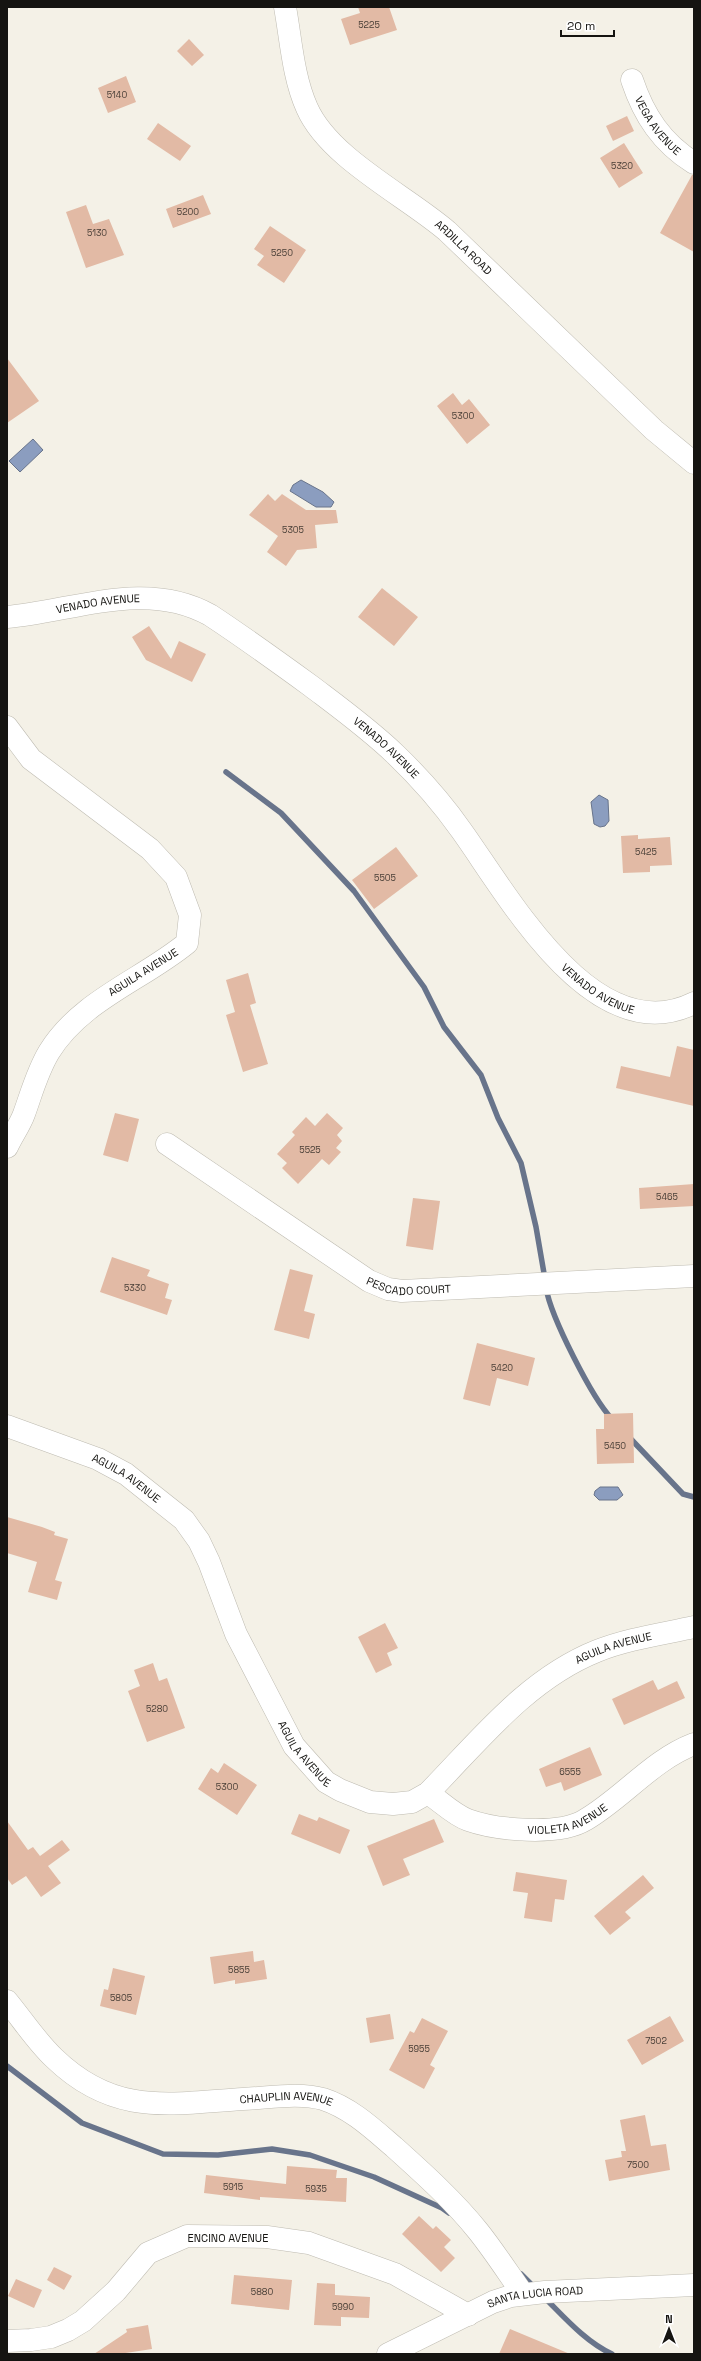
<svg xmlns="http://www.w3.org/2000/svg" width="701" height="2361" font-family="'Space Grotesk',sans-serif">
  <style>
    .water { fill: #8b9dbf; stroke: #68748b }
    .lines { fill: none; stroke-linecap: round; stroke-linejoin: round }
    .stream { stroke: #68748b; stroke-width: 5.5 }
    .building { fill: #e2baa5 }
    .minor-casing { stroke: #bebbb1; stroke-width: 23 }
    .minor { stroke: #fff; stroke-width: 22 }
    .labels { text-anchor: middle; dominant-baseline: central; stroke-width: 3; stroke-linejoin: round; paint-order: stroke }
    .number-label { font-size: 9px; fill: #483e36 }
    .street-label { font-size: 11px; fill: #151411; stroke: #fff }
  </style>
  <rect width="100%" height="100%" fill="#f4f1e7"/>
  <path class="water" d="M 33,439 L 43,450 L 20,472 L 9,461 Z
    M 301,480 L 323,492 L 334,502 L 331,507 L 316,507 L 290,491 L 293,485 Z
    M 599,795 L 608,800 L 609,821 L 605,826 L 600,827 L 594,824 L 591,802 Z
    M 600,1487 L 618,1487 L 623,1495 L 617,1500 L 599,1500 L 594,1495 L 595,1491 Z"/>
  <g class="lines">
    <path class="stream" d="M 226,772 L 281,813 L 354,891 L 424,987 L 444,1027 L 481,1075 L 498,1118 L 521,1163 L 536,1227 L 545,1279
      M 546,1288 C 551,1317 592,1398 612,1419
      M 629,1437 L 683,1494 L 694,1497
      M 7,2066 L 82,2123 L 163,2154 L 218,2155 L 272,2149 L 310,2155 L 374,2177 L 442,2208 L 449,2213
      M 521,2274 L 535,2288
      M 545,2298 C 565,2318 586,2342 612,2354"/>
  </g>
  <path class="building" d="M 358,7 L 389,7 L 397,30 L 350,45 L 341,19 L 360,13 Z
    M 189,39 L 204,55 L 192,66 L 177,51 Z
    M 126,76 L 136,102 L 108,113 L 98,88 Z
    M 627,116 L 634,131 L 613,141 L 606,126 Z
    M 158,123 L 191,146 L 180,161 L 147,139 Z
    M 624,143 L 643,173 L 619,188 L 600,158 Z
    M 692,175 L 694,175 L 694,252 L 660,233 Z
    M 203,195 L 211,214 L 173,228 L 166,209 Z
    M 86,205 L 93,224 L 109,219 L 124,255 L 86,268 L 66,212 Z
    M 270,226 L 306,250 L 284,283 L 257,265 L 264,256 L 254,249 Z
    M 7,358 L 39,401 L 7,423 Z
    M 453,393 L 462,405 L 469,399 L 490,425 L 467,444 L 437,406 Z
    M 268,494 L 275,501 L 282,494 L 306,510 L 336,510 L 338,523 L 315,525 L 317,548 L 297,550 L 286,566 L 267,552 L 278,536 L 249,515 Z
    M 382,588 L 418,617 L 394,646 L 358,617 Z
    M 149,626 L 171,659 L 179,641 L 206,654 L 192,682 L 146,660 L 132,637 Z
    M 638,835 L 638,839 L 670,837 L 672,865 L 650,866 L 650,872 L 623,873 L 621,836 Z
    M 396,847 L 418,876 L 374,909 L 352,880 Z
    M 248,973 L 256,1003 L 250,1005 L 268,1064 L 243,1072 L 226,1015 L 235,1012 L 226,980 Z
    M 677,1046 L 694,1050 L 694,1106 L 616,1088 L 621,1066 L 670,1077 Z
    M 115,1113 L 139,1119 L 128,1162 L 103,1155 Z
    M 327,1113 L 343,1128 L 337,1135 L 342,1141 L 336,1148 L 341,1152 L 329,1165 L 322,1159 L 298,1184 L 282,1168 L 287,1163 L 277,1154 L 295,1135 L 292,1132 L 306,1117 L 315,1126 Z
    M 694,1184 L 694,1206 L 640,1209 L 639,1188 Z
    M 413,1198 L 440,1201 L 433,1250 L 406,1246 Z
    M 112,1257 L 150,1270 L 147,1276 L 169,1284 L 165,1298 L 172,1300 L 167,1315 L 100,1292 Z
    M 290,1269 L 313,1275 L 304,1311 L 315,1314 L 309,1339 L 274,1330 Z
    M 477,1343 L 535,1358 L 528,1386 L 497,1378 L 490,1406 L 463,1399 Z
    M 633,1413 L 634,1463 L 597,1464 L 596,1429 L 604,1429 L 604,1414 Z
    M 7,1517 L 42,1527 L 55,1532 L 54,1535 L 68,1539 L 55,1580 L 62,1582 L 57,1600 L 28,1592 L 37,1562 L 7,1553 Z
    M 385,1623 L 398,1648 L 387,1653 L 392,1665 L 376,1673 L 358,1637 Z
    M 153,1663 L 159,1681 L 167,1678 L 185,1728 L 147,1742 L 128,1691 L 140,1686 L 134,1670 Z
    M 653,1680 L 658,1690 L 677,1681 L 685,1698 L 624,1725 L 612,1699 Z
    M 590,1747 L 602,1775 L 564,1791 L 561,1782 L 546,1787 L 539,1769 Z
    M 224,1763 L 257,1785 L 237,1815 L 198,1789 L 211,1768 L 218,1773 Z
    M 299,1814 L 317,1821 L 319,1817 L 350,1830 L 340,1854 L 291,1834 Z
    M 434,1819 L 444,1842 L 403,1859 L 410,1875 L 383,1886 L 367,1846 Z
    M 7,1821 L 28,1850 L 33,1847 L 40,1856 L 62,1840 L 70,1850 L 48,1866 L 61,1883 L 41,1897 L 26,1876 L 12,1885 L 7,1878 Z
    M 516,1872 L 567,1880 L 564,1900 L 555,1899 L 552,1922 L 524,1918 L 528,1893 L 513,1891 Z
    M 643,1875 L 654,1888 L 625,1912 L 631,1918 L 610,1935 L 594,1916 Z
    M 253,1951 L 254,1962 L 264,1960 L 267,1979 L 235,1984 L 235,1980 L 214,1984 L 210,1957 Z
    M 113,1968 L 145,1976 L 136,2015 L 100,2006 L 104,1989 L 108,1990 Z
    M 390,2014 L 394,2039 L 370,2043 L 366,2018 Z
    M 670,2016 L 684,2041 L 642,2065 L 627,2040 Z
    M 422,2018 L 448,2031 L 430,2065 L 435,2068 L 424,2089 L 389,2070 L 410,2031 L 414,2033 Z
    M 645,2115 L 651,2146 L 666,2144 L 670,2170 L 609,2181 L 605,2160 L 622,2157 L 621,2151 L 626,2151 L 620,2120 Z
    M 287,2166 L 337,2170 L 336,2178 L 347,2178 L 346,2202 L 260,2197 L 260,2200 L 204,2193 L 206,2175 L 286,2184 Z
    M 419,2216 L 433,2229 L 436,2226 L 451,2240 L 444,2247 L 455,2258 L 441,2272 L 402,2234 Z
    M 54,2267 L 72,2276 L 64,2290 L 47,2280 Z
    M 234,2275 L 292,2280 L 289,2310 L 231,2304 Z
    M 16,2279 L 42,2290 L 34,2308 L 8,2296 Z
    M 317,2283 L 335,2284 L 335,2295 L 370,2297 L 369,2318 L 341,2317 L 341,2326 L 314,2325 Z
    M 148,2325 L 152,2349 L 119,2354 L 94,2354 L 127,2332 L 126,2329 Z
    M 510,2329 L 570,2354 L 499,2354 Z"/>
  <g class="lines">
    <g class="minor-casing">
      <g id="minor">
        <path id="s1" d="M 285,7 C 291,40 293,77 307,108 C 329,158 405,195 447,231 L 654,430 L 694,463"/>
        <path id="s2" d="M 632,80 C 644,116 662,143 694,163"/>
        <path id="s3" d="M 7,617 C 74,611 146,579 210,615 C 245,638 278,662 311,686 C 340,708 369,729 395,754 C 419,777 442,803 461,830 C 508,895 594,1053 694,1003"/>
        <path d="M 7,727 L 31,759 L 150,849 L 176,877 L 190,915 L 187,943 C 142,980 81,1000 49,1052 C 37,1072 32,1092 24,1114 C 20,1125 12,1136 7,1147"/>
        <path id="s4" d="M 167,1144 L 369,1281 L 388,1289 L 402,1291 L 694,1276"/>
        <path id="s5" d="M 7,1426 L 98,1459 L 126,1474 L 184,1520 L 199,1541 L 209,1562 L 236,1634 L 294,1746 L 326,1782 L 340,1790 L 370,1802 L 393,1804 L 412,1802 L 428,1793 C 479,1741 527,1679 597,1651 C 627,1639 662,1634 694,1627"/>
        <path id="s6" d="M 428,1793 C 440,1801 454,1815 468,1820 C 496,1830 559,1836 585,1820 C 623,1798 652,1760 694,1744"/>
        <path id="s7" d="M 7,2001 C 22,2019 36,2041 54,2058 C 114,2116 168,2104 243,2099 C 268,2098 299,2092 323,2099 C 351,2108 373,2129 394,2147 C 424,2174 454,2201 478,2231 C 494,2251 508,2273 523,2294"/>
        <path d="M 7,2341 L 31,2340 L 51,2337 L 68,2330 L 83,2321 L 116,2291 L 148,2253 L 187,2236 L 267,2237 L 309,2243 L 395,2274 L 468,2315"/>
        <path id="s8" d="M 388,2354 L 493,2302 L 511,2296 L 545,2292 L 694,2285"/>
      </g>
    </g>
    <use href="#minor" class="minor"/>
  </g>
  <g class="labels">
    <g class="number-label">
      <text x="369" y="25">5225</text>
      <text x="117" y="95">5140</text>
      <text x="622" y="166">5320</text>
      <text x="188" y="212">5200</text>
      <text x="97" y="233">5130</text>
      <text x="282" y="253">5250</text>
      <text x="463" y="416">5300</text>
      <text x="293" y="530">5305</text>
      <text x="646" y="852">5425</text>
      <text x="385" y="878">5505</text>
      <text x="310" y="1150">5525</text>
      <text x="667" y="1197">5465</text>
      <text x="135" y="1288">5330</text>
      <text x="502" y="1368">5420</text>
      <text x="615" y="1446">5450</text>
      <text x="157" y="1709">5280</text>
      <text x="570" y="1772">6555</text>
      <text x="227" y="1787">5300</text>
      <text x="239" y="1970">5855</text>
      <text x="121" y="1998">5805</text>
      <text x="656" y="2041">7502</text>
      <text x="419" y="2049">5955</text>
      <text x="638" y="2165">7500</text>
      <text x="233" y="2187">5915</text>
      <text x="316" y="2189">5935</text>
      <text x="262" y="2292">5880</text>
      <text x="343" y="2307">5990</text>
    </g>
    <g class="street-label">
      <text stroke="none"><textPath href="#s2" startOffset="53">VEGA AVENUE</textPath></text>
      <text stroke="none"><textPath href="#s1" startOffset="315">ARDILLA ROAD</textPath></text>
      <text stroke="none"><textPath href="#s3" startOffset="92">VENADO AVENUE</textPath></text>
      <text stroke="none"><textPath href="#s3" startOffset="428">VENADO AVENUE</textPath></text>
      <text transform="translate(143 972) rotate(-32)">AGUILA AVENUE</text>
      <text stroke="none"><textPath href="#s3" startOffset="752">VENADO AVENUE</textPath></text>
      <text stroke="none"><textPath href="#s4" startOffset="285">PESCADO COURT</textPath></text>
      <text stroke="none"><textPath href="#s5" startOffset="131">AGUILA AVENUE</textPath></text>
      <text stroke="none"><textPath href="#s5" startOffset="851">AGUILA AVENUE</textPath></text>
      <text stroke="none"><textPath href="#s5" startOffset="467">AGUILA AVENUE</textPath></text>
      <text stroke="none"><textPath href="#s6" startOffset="151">VIOLETA AVENUE</textPath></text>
      <text stroke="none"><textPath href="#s7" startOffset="319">CHAUPLIN AVENUE</textPath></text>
      <text x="228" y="2238">ENCINO AVENUE</text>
      <text stroke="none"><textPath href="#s8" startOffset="160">SANTA LUCIA ROAD</textPath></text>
    </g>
  </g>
  <rect width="701" height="2361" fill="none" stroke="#151411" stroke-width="16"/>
  <g transform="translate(669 2329)" stroke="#ffffff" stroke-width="3" paint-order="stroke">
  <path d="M0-3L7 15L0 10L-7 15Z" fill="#151411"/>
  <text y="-6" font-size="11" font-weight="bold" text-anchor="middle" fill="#151411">N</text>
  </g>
  <path d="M561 30v6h53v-6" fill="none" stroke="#151411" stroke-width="2"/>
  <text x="567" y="30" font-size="12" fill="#151411" stroke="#ffffff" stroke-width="3" paint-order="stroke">20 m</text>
</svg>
